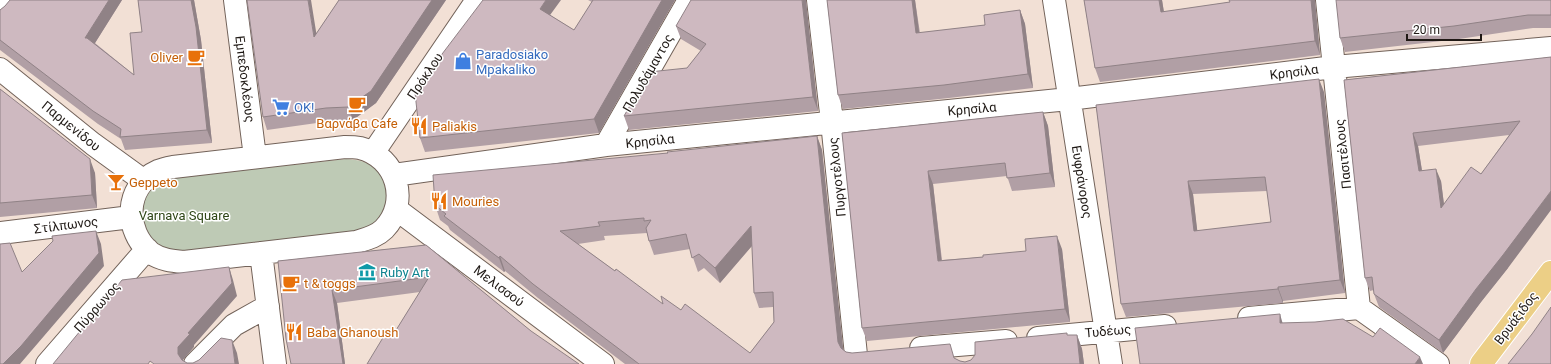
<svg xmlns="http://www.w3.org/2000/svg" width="1551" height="364" font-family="Roboto,sans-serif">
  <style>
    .green { fill: #becab5 }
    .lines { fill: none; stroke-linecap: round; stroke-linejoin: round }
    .minor-casing { stroke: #726259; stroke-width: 24 }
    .major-casing { stroke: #fff; stroke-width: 24 }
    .minor { stroke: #fff; stroke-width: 22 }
    .major { stroke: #eccf86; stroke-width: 22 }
    .wall { fill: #b19fa5; fill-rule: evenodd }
    .shaded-wall { fill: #908286 }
    .building { fill: #ceb9c0; stroke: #908286; fill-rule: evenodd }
    .labels { text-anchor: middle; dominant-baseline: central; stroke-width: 3; stroke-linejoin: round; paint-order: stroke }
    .shop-label { font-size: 13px; fill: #366cbe; stroke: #fff; text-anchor: start }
    .food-label { font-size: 13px; fill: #c56008; stroke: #fff; text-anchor: start }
    .street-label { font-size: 13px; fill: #1f1915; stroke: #fff }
    .park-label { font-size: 13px; fill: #2e4617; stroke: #fff }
    .culture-label { font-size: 13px; fill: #0d838f; stroke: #fff; text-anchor: start }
  </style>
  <rect width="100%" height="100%" fill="#f2e0d5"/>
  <path class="green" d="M 346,159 C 355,160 362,160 370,165 C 390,176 393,208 376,224 C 373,227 369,229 366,231 L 182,254 L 159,248 L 144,231 L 142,207 L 146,196 L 154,187 L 164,181 L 176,178 Z"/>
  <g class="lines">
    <g class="minor-casing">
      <path id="minor" d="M 235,0 L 255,157
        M 818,0 L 832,122 L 856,355
        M 1054,0 L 1111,364
        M 1327,0 L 1359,308
        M 0,12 L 9,0
        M 0,69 L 93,144 L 144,181
        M 606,145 L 689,0
        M 345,147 C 350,147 355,147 360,148 C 397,157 410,202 384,229 C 376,237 366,239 356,242 L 184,262 C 173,261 161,260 151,253 C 124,232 124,186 158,171 C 163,169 168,168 173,167 Z
        M 373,153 L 477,0
        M 394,175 L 606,145 L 1069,99 L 1334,67 L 1551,48
        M 396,209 L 603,364
        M 0,233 L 131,217
        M 261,253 L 275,364
        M 1249,318 L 1359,308 L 1438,364
        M 1038,338 L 1165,326
        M 921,348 L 1006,341
        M 47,364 L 147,249
        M 195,364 L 234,325 L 268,306"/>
    </g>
    <g class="major-casing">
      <path id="major" d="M 1481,364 L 1551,272"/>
    </g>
    <use href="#minor" class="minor"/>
    <use href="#major" class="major"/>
  </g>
  <path class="wall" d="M 10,0 L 122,0 L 95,43 L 134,75 L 142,32 L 138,0 L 194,0 L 201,40 L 212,143 L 125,150 L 121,139 L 98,124 L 0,50 L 0,10 L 5,6 Z
    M 339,0 L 446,0 L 376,103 L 353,120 L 331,121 L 267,130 L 263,117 L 316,34 Z
    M 588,0 L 675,0 L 599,133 L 425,152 L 420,138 L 550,15 L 574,30 L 592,2 Z
    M 827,0 L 915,0 L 920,33 L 985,25 L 1020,10 L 1025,24 L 1033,88 L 949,98 L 843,109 L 838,95 Z
    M 1084,0 L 1162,0 L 1164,12 L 1230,2 L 1315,1 L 1320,55 L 1100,82 L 1095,68 Z
    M 1551,0 L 1551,28 L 1533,28 L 1459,39 L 1345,52 L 1340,38 Z
    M 806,1 L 818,111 L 629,130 L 624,116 L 687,68 L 701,51 L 681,39 L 676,26 Z
    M 1551,57 L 1508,268 L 1481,302 L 1443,353 L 1379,307 L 1374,294 L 1374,290 L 1370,291 L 1365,278 L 1344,80 ZM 1509,135 L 1481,174 L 1444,204 L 1441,181 L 1422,170 L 1418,146 Z
    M 0,89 L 95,173 L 97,208 L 0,217 Z
    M 1324,92 L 1345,293 L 1283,301 L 1283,303 L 1126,317 L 1121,304 L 1096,105 ZM 1267,191 L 1271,222 L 1197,231 L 1193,194 Z
    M 1043,112 L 1048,126 L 1055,187 L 1012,191 L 1007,176 L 933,184 L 942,260 L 983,257 L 1062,249 L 1070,322 L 867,341 L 862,328 L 842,133 Z
    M 817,136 L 822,150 L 843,350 L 846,352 L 852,353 L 956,359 L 960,361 L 965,362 L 1068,335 L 1077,335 L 1082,349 L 1084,364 L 625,364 L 538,298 L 505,271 L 504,272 L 450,230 L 448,226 L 440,220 L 435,205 L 668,153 ZM 647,233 L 649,241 L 654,255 L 690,249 L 698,272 L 704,268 L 720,283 L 752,246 L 754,293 L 759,308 L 773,307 L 774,322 L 750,353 L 681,310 L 663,304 L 615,271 L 578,244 L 605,240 L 604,236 Z
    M 426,245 L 531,331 L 393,335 L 420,292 L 337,303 L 345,364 L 291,364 L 278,261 Z"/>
  <path class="shaded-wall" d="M 109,0 L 122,0 L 90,51 L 85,38 Z
    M 191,0 L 194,0 L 201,40 L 212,143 L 207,130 Z
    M 308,0 L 311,0 L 319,50 L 314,37 Z
    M 432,0 L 446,0 L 376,103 L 353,120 L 348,107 Z
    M 546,0 L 561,0 L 545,22 L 540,9 Z
    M 662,0 L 675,0 L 599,133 L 594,119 Z
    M 802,0 L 806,0 L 818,111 L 813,97 Z
    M 912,0 L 915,0 L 921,47 L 916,33 Z
    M 1159,0 L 1162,0 L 1166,26 L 1161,12 Z
    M 1311,0 L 1315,0 L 1320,55 L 1315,41 Z
    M 1020,10 L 1025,24 L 1033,88 L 1028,74 Z
    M 1319,79 L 1324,92 L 1345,293 L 1340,280 Z
    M 1043,112 L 1048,126 L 1055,187 L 1050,173 Z
    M 1413,133 L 1418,146 L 1424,184 L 1419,171 Z
    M 817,136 L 822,150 L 844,356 L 838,342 Z
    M 90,159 L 95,173 L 97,208 L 92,195 Z
    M 1436,169 L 1441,181 L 1446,221 L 1441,208 Z
    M 928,171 L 933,184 L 943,274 L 938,261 Z
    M 1188,181 L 1193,194 L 1199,245 L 1194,231 Z
    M 1551,191 L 1551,210 L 1508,268 L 1481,302 L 1443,353 L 1439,340 L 1476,289 Z
    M 751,226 L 756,241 L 720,283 L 715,268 Z
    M 96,231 L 101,244 L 104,266 L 20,364 L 3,364 Z
    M 1057,236 L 1062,249 L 1070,322 L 1065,309 Z
    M 500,256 L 505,271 L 504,272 L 499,258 Z
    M 229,267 L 233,280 L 237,296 L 194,345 L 194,347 L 183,360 L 183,364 L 178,354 L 178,347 Z
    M 1278,287 L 1283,301 L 1283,303 L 1278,289 Z
    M 332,290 L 337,303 L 345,364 L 343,364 Z
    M 1280,314 L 1284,328 L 1280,323 Z
    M 1077,335 L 1082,349 L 1084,364 L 1080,364 Z
    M 232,340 L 237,353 L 239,364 L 235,364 Z
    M 1420,357 L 1423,364 L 1415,364 Z"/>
  <path class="building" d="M 10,0 L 109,0 L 85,38 L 87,38 L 134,75 L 130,33 L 142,32 L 138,0 L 191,0 L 196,27 L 207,130 L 120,137 L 121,129 L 93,111 L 0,40 L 0,10 L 5,6 Z
    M 247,0 L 308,0 L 314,37 L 339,0 L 432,0 L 371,91 L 348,107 L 326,108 L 263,117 Z
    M 483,0 L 546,0 L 540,9 L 574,30 L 593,0 L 662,0 L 594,119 L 420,138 L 415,93 L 436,62 Z
    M 691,0 L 802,0 L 813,97 L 624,116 L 649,72 L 687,68 L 706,44 L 676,26 Z
    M 827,0 L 912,0 L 916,33 L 985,25 L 984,15 L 1020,10 L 1028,74 L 944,85 L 838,95 Z
    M 1084,0 L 1159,0 L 1161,12 L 1230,2 L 1229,0 L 1311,0 L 1315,41 L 1095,68 Z
    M 1336,0 L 1551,0 L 1551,15 L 1528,15 L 1454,26 L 1340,38 Z
    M 1551,57 L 1551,191 L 1503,255 L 1476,289 L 1439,340 L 1374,294 L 1372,277 L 1365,278 L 1344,80 ZM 1520,121 L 1481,174 L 1471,167 L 1441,208 L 1436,169 L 1419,171 L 1413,133 Z
    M 1319,79 L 1340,280 L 1278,287 L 1278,289 L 1121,304 L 1096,105 ZM 1265,177 L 1271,222 L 1194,231 L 1188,181 Z
    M 0,89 L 90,159 L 92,195 L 0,203 Z
    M 1043,112 L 1050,173 L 1007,178 L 1005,163 L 928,171 L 938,261 L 983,257 L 983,255 L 1026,251 L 1025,239 L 1057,236 L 1065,309 L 862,328 L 842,133 Z
    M 817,136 L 838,342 L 841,348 L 846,352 L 852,353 L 950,344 L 954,358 L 960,361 L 965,362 L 971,360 L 975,355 L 975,342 L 1067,333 L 1067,335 L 1077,335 L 1080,364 L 639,364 L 533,284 L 500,256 L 499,258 L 444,216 L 446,214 L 435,205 L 433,175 L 668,153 L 667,152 ZM 644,218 L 644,221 L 651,220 L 646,228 L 649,241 L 686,234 L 692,258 L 699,254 L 715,268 L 751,226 L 754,293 L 773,292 L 774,322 L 750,353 L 685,304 L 681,310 L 661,296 L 663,304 L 616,269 L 615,271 L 560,231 L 600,226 L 598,222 Z
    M 96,231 L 99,253 L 21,346 L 3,364 L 0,364 L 0,244 L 10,243 L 22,272 L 53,241 L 52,236 Z
    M 426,245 L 531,331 L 579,364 L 367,364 L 387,331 L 393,335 L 429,277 L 332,290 L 343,364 L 291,364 L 286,339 L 278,261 Z
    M 229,267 L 232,283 L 188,333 L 190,334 L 178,347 L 178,354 L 182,360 L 187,363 L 193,363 L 199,360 L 221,338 L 232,340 L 235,364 L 154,364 L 150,361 L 148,364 L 53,364 L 122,280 Z
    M 1551,307 L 1551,364 L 1508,364 L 1532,334 Z
    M 1280,314 L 1280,323 L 1315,322 L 1343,319 L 1373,337 L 1380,328 L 1420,357 L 1415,364 L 1140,364 L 1135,328 Z"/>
  <defs>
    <g id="cafe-bare" transform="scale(1.38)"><path d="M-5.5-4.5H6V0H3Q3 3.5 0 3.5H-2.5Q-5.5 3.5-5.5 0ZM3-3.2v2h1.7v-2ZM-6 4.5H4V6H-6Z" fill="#e8710a" stroke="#fff" stroke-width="2.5" paint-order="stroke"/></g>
    <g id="shop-bare" transform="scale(1.38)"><path d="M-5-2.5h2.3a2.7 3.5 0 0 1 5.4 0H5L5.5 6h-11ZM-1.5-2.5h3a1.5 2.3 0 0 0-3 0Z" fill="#3f7fe0" stroke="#fff" stroke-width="2.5" paint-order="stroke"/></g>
    <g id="supermarket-bare" transform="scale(1.38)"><path d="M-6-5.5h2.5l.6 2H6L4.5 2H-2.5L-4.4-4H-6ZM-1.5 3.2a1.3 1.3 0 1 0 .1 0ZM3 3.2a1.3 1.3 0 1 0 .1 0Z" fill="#3f7fe0" stroke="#fff" stroke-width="2.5" paint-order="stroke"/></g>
    <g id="restaurant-bare" transform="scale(1.38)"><path d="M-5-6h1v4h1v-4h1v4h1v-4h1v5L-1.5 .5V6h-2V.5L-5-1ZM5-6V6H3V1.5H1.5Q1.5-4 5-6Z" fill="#e8710a" stroke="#fff" stroke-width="2.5" paint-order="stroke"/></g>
    <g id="bar-bare" transform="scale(1.38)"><path d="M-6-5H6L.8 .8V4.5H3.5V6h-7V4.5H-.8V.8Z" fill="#e8710a" stroke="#fff" stroke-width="2.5" paint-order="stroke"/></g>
    <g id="museum-bare" transform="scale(1.38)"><path d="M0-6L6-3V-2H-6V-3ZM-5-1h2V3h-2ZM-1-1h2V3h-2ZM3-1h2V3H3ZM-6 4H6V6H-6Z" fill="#0f9aa8" stroke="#fff" stroke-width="2.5" paint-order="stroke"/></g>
  </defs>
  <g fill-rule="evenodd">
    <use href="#cafe-bare" x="196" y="57"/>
    <use href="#shop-bare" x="463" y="61"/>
    <use href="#cafe-bare" x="357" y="104"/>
    <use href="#supermarket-bare" x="281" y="107"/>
    <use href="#restaurant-bare" x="419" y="126"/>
    <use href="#bar-bare" x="116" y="182"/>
    <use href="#restaurant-bare" x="439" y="201"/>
    <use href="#museum-bare" x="367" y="272"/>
    <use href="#cafe-bare" x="291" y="283"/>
    <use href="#restaurant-bare" x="294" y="332"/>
  </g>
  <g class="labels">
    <g class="shop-label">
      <text x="476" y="54">Paradosiako<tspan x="476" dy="15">Mpakaliko</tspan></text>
      <text x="294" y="107">OK!</text>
    </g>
    <g class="food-label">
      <text x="183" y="57" text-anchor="end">Oliver</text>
      <text x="357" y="123" text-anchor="middle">Βαρνάβα Cafe</text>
      <text x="432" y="126">Paliakis</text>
      <text x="129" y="182">Geppeto</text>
      <text x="452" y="201">Mouries</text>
      <text x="304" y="283">t &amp; toggs</text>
      <text x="307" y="332">Baba Ghanoush</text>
    </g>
    <g class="street-label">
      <text transform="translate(1294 72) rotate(-7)">Κρησίλα</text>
      <text transform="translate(648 73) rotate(-60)">Πολυδάμαντος</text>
      <text transform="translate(425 76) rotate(-56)">Πρόκλου</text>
      <text transform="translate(245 79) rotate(83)">Εμπεδοκλέους</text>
      <text transform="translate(972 109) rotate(-5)">Κρησίλα</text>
      <text transform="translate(71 126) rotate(39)">Παρμενίδου</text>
      <text transform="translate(650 141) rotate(-6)">Κρησίλα</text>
      <text transform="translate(1343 154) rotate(-96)">Πασιτέλους</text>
      <text transform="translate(837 177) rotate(-96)">Πυργοτέλους</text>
      <text transform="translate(1082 182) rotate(81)">Ευφράνορος</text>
      <text transform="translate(66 225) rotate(-7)">Στίλπωνος</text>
      <text transform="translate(499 286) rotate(37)">Μελισσού</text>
      <text transform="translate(97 307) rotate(-49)">Πύρρωνος</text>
      <text transform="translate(1516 318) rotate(-53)">Βρυάξιδος</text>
      <text transform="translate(1108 331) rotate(-5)">Τυδέως</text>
    </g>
    <g class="park-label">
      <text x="184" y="215">Varnava Square</text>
    </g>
    <g class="culture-label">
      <text x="380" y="272">Ruby Art</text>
    </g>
  </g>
  <path d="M1407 34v6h74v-6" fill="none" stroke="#1f1915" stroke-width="2"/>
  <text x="1413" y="34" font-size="12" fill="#1f1915" stroke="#ffffff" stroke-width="3" paint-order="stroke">20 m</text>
</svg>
